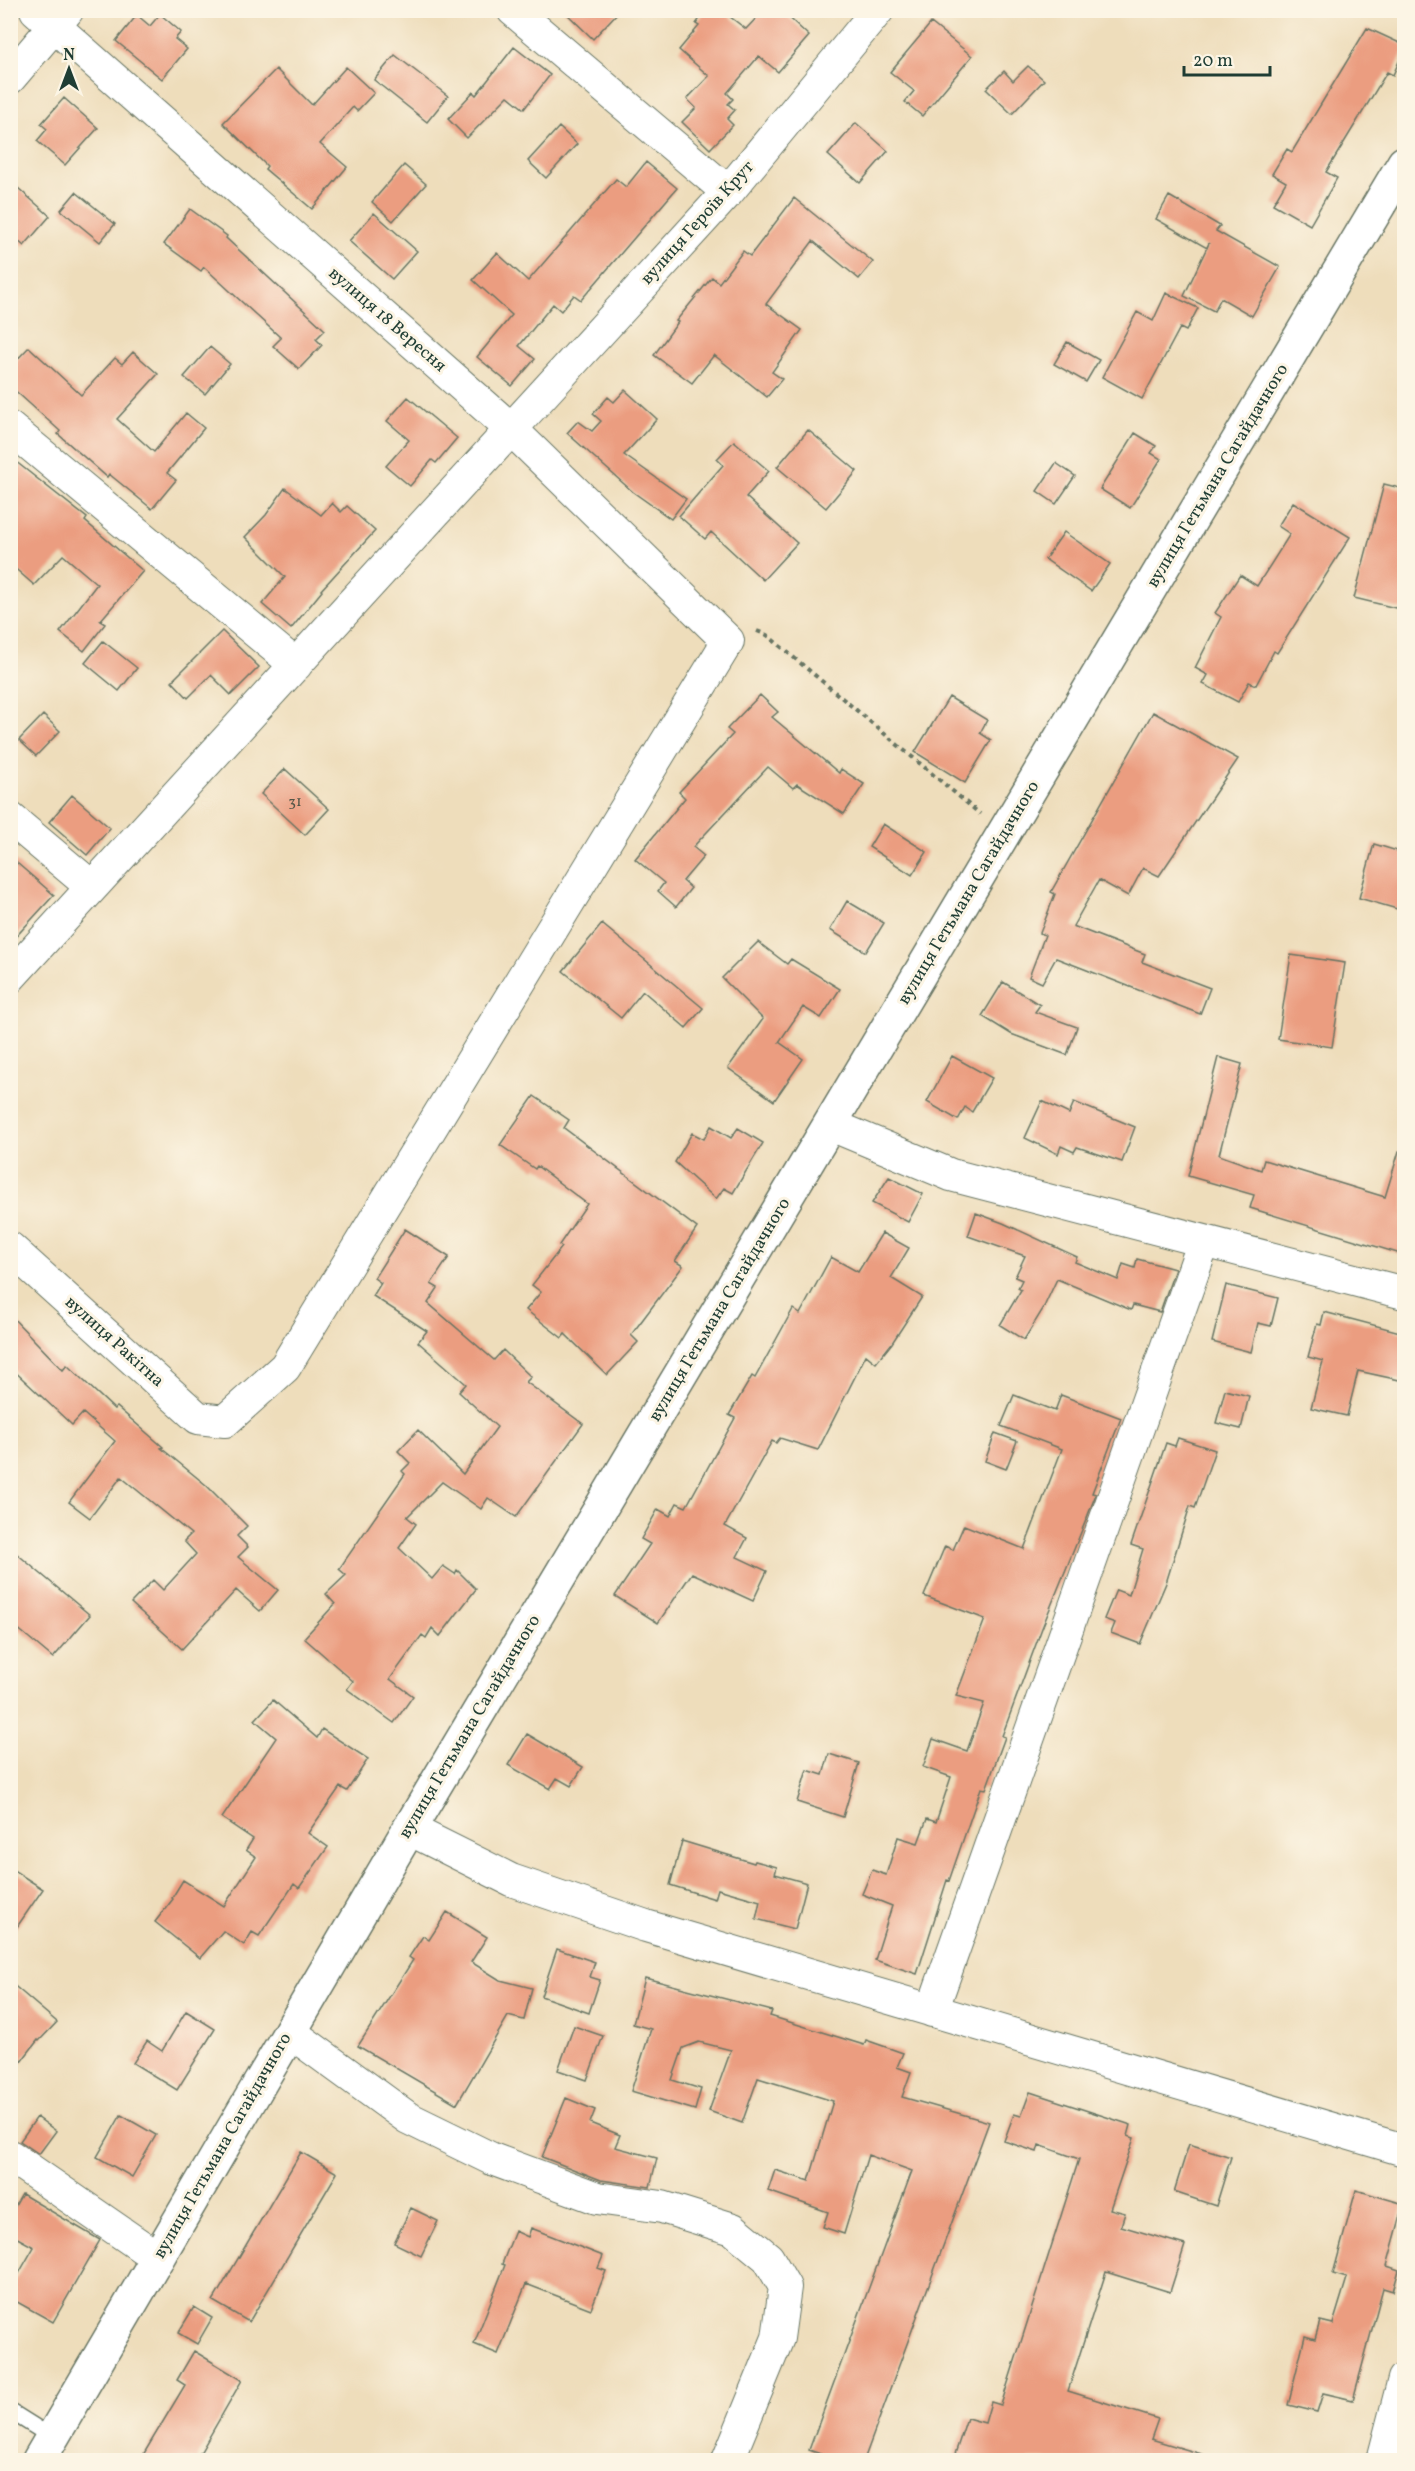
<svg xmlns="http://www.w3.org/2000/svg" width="1415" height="2471" font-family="Vollkorn,serif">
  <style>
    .building { fill: #eb9d80 }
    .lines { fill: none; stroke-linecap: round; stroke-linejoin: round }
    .lane-casing { stroke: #677563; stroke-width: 18 }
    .street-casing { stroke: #677563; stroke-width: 34 }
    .secondary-casing { stroke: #677563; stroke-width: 36 }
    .path { stroke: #677563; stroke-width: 4; stroke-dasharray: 4.5 4.5; stroke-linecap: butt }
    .lane { stroke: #fff; stroke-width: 15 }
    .street { stroke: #fff; stroke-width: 32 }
    .secondary { stroke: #fff; stroke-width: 33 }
    .labels { text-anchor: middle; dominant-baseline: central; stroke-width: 6; stroke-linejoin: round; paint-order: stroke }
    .number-label { font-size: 15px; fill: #525547 }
    .street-label { font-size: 18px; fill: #1f3d34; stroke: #fcf5e5 }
  </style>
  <rect width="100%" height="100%" fill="#fcf5e5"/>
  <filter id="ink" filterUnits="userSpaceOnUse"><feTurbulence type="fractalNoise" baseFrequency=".0167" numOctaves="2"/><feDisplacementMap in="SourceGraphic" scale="12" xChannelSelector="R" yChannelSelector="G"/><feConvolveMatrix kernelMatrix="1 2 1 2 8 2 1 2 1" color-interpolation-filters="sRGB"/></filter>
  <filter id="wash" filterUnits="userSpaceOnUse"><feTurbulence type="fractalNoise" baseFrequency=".008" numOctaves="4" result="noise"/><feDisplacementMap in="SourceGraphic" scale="24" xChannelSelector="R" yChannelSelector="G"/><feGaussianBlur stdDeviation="1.35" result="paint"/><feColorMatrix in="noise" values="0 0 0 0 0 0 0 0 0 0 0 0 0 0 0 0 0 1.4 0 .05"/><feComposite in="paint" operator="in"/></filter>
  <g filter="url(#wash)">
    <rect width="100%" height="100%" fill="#edb"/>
    <g id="blocks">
      <path class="building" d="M 563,10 L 620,10 L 593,39 Z
        M 706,10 L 721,10 L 746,29 L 764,10 L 781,10 L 809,36 L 778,72 L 759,56 L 727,93 L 733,99 L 728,104 L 735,110 L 727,119 L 733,125 L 710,149 L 682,122 L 696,108 L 687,99 L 709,76 L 679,50 L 699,26 L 696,24 Z
        M 160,14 L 181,32 L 175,39 L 187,49 L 162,79 L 116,41 L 137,15 L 150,26 Z
        M 931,23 L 972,56 L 922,116 L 905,102 L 914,91 L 890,72 Z
        M 1367,28 L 1404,45 L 1404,50 L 1393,75 L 1387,72 L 1326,172 L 1337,178 L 1310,225 L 1273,204 L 1286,182 L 1272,174 L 1287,149 L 1292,152 Z
        M 514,47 L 550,75 L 524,109 L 508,96 L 467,138 L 448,119 L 473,92 L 476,95 Z
        M 395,55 L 448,96 L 427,122 L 374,80 Z
        M 1028,66 L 1044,80 L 1012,114 L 986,89 L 1004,71 L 1013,81 Z
        M 346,67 L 374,93 L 357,111 L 353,107 L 320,144 L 347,167 L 312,209 L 265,169 L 267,166 L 223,123 L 276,69 L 312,105 Z
        M 64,98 L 98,128 L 65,165 L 37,141 L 47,129 L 41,124 Z
        M 856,123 L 888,151 L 860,183 L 828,155 Z
        M 559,127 L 577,144 L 546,178 L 528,161 Z
        M 646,162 L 677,188 L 581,300 L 574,295 L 561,311 L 553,304 L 519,346 L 535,359 L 512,386 L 477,357 L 512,315 L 473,280 L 497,253 L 528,281 L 616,179 L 626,187 Z
        M 404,165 L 426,184 L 393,221 L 372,202 Z
        M 10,181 L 50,216 L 24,246 L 10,234 Z
        M 76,192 L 115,224 L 100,242 L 61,210 Z
        M 1169,196 L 1220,226 L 1216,231 L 1280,267 L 1252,316 L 1221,298 L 1214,311 L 1184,296 L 1209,243 L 1207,248 L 1156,219 Z
        M 794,198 L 873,262 L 859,279 L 813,241 L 766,304 L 802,330 L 772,372 L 782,379 L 767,397 L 714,355 L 692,383 L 654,355 L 678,322 L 676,321 L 712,277 L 719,283 L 743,251 L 750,256 Z
        M 190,209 L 227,236 L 226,238 L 325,330 L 316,339 L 322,345 L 299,369 L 273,346 L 281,338 L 204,267 L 201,271 L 164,244 Z
        M 374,213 L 417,251 L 392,279 L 349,241 Z
        M 1166,293 L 1198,308 L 1186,331 L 1180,328 L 1142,399 L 1102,377 L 1137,312 L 1153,321 Z
        M 1067,342 L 1099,360 L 1086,382 L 1054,364 Z
        M 29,347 L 81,395 L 115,358 L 122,364 L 133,352 L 158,374 L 117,419 L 154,452 L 186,413 L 204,428 L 167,473 L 176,480 L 152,509 L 109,474 L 107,477 L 58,434 L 60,431 L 10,386 L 10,367 Z
        M 210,347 L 230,364 L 205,394 L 184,377 Z
        M 625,390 L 657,419 L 624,455 L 686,499 L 671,519 L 633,492 L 567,433 L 578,421 L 592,431 L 601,421 L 593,414 L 608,397 L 614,402 Z
        M 408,397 L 457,438 L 436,463 L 432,460 L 410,486 L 386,466 L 409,440 L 387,421 Z
        M 808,430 L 857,471 L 826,508 L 777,467 Z
        M 1135,433 L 1156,446 L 1151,453 L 1161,459 L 1130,508 L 1100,489 Z
        M 734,441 L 769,471 L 746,497 L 797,543 L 763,580 L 711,532 L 705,539 L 679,516 L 723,465 L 717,459 Z
        M 10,457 L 87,518 L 85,521 L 143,571 L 100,621 L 105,624 L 84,651 L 60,632 L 97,584 L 63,555 L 34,585 L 10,564 Z
        M 1056,463 L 1075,476 L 1056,504 L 1037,491 Z
        M 1384,484 L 1404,489 L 1404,610 L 1354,598 Z
        M 285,488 L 321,515 L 332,503 L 341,512 L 347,506 L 375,531 L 321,590 L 322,591 L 291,629 L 262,604 L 285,577 L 245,537 L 266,515 Z
        M 1293,502 L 1350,537 L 1277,653 L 1274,651 L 1256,685 L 1249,682 L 1238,702 L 1203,684 L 1208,675 L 1195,668 L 1221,617 L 1215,613 L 1240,575 L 1257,586 L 1290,534 L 1278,526 Z
        M 1064,532 L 1110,564 L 1091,591 L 1045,559 Z
        M 222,631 L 259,667 L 231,695 L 211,675 L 188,698 L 172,681 Z
        M 103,641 L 137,668 L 119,691 L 85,663 Z
        M 760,695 L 778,712 L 772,717 L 839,773 L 841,769 L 864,784 L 844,814 L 797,784 L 793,788 L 768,767 L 693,847 L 704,856 L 683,881 L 691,888 L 676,907 L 658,891 L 664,883 L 635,859 L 685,798 L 679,792 L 733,734 L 727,729 Z
        M 949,697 L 987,720 L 980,733 L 991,740 L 965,783 L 915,752 Z
        M 1153,712 L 1238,759 L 1159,876 L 1143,868 L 1128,896 L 1099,880 L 1073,926 L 1145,954 L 1142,962 L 1210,988 L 1200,1014 L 1056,958 L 1042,983 L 1029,977 L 1045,935 L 1040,933 L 1055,894 L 1051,892 Z
        M 43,715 L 60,731 L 36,756 L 19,740 Z
        M 285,769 L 329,809 L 305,835 L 261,794 Z
        M 72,795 L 110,828 L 87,855 L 49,822 Z
        M 883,824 L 927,852 L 912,875 L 869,847 Z
        M 1374,844 L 1404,853 L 1404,911 L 1359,898 Z
        M 10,857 L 54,895 L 10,943 Z
        M 847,901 L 884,923 L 866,952 L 830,930 Z
        M 602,924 L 703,1008 L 686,1028 L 643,991 L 621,1018 L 563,971 Z
        M 758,942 L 787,964 L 791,959 L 840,989 L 821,1018 L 803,1007 L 779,1042 L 803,1059 L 774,1101 L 728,1068 L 763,1019 L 722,978 Z
        M 1291,955 L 1345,963 L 1332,1047 L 1278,1039 Z
        M 1003,982 L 1040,1005 L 1035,1012 L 1077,1027 L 1067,1055 L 1011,1034 L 982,1016 Z
        M 952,1056 L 992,1078 L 972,1112 L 965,1107 L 958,1120 L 927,1102 Z
        M 1218,1057 L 1242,1064 L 1219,1155 L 1261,1170 L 1264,1160 L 1385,1197 L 1399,1151 L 1404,1152 L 1404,1255 L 1250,1208 L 1254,1195 L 1188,1176 Z
        M 534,1096 L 569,1120 L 564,1128 L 697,1228 L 675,1261 L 683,1266 L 631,1335 L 638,1342 L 607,1375 L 565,1334 L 562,1338 L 526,1310 L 541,1292 L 532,1285 L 562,1247 L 559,1245 L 587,1204 L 537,1166 L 535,1169 L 500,1145 Z
        M 1042,1101 L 1069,1114 L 1074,1102 L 1135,1127 L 1122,1162 L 1077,1147 L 1074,1152 L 1061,1146 L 1058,1154 L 1025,1138 Z
        M 711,1126 L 731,1138 L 738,1128 L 763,1143 L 733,1193 L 724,1188 L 716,1199 L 675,1162 L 692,1133 L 704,1139 Z
        M 889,1177 L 923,1194 L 908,1222 L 872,1203 Z
        M 976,1213 L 1003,1223 L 1077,1257 L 1075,1262 L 1118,1280 L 1123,1264 L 1135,1268 L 1137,1259 L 1175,1269 L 1160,1312 L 1133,1305 L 1131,1310 L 1057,1279 L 1043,1309 L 1024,1340 L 1000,1325 L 1021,1290 L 1018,1288 L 1022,1280 L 1015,1277 L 1025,1256 L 968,1236 Z
        M 405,1229 L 449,1257 L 431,1284 L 438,1288 L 428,1303 L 494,1360 L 503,1350 L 531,1377 L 526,1382 L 583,1424 L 516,1517 L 488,1498 L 481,1509 L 442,1482 L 407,1517 L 416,1524 L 399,1548 L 432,1579 L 443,1566 L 455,1574 L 457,1570 L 476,1589 L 440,1636 L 432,1628 L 426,1638 L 422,1635 L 390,1679 L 413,1696 L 394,1723 L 347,1689 L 353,1681 L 304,1638 L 335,1604 L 326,1594 L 346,1575 L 339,1569 L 405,1474 L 402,1471 L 410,1463 L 398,1451 L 418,1430 L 463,1474 L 497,1427 L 459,1392 L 466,1384 L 418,1342 L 427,1331 L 373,1296 L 381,1283 L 374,1278 Z
        M 882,1233 L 909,1248 L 891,1278 L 922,1297 L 892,1343 L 876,1363 L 866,1355 L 818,1450 L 780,1438 L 776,1443 L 772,1441 L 725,1526 L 747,1538 L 737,1557 L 767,1571 L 753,1601 L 692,1573 L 658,1623 L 615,1596 L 650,1544 L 641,1539 L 658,1509 L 670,1516 L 677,1503 L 686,1507 L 735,1418 L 729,1415 L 752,1376 L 755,1378 L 793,1309 L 800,1314 L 831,1257 L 858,1272 Z
        M 1226,1285 L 1278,1298 L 1271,1326 L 1258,1323 L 1251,1352 L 1212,1342 Z
        M 1324,1312 L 1404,1333 L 1404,1381 L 1358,1371 L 1347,1416 L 1311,1408 L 1323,1361 L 1308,1357 L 1317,1324 L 1321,1325 Z
        M 10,1315 L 63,1370 L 67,1365 L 114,1409 L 117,1407 L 163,1447 L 161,1448 L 206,1485 L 247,1526 L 237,1536 L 248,1547 L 238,1557 L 278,1590 L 260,1611 L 236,1590 L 182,1649 L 131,1603 L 153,1580 L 163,1590 L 196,1554 L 184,1541 L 191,1534 L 121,1477 L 90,1518 L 69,1502 L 115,1441 L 83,1413 L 72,1425 L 10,1367 Z
        M 1225,1390 L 1249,1396 L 1241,1429 L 1216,1423 Z
        M 1014,1395 L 1055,1411 L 1061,1395 L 1121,1418 L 1092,1493 L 1096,1494 L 1086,1520 L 1042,1628 L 1002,1736 L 1005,1737 L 986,1789 L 981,1788 L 949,1881 L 947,1880 L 917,1974 L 875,1960 L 892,1906 L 862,1894 L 872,1870 L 886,1875 L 898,1837 L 918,1843 L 927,1819 L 936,1822 L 951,1777 L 923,1767 L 933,1739 L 967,1751 L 984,1703 L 956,1696 L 985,1619 L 924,1596 L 945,1546 L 953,1550 L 964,1525 L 1024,1549 L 1062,1449 L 1001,1426 Z
        M 995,1433 L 1017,1441 L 1006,1469 L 985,1461 Z
        M 1178,1438 L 1215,1450 L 1195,1508 L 1190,1506 L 1166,1583 L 1140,1644 L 1111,1633 L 1115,1623 L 1104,1619 L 1116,1590 L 1129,1595 L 1143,1549 L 1131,1545 L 1166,1443 L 1175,1446 Z
        M 10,1548 L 90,1615 L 53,1658 L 10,1622 Z
        M 273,1700 L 317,1738 L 322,1729 L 368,1759 L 347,1791 L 340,1787 L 308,1833 L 328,1847 L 299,1888 L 294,1884 L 259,1936 L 252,1932 L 244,1945 L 223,1931 L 200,1958 L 155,1922 L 173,1899 L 172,1898 L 183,1880 L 224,1906 L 256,1857 L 246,1850 L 253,1839 L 222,1818 L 276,1738 L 255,1720 Z
        M 527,1734 L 583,1767 L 571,1786 L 557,1778 L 550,1789 L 508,1765 Z
        M 829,1754 L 859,1763 L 843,1817 L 797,1802 L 807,1770 L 823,1775 Z
        M 682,1841 L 754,1863 L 755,1861 L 777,1867 L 775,1874 L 807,1883 L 795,1929 L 756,1919 L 760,1901 L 718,1889 L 715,1899 L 670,1885 Z
        M 10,1868 L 43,1889 L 10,1937 Z
        M 447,1912 L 487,1937 L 471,1962 L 500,1980 L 532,1988 L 524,2020 L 508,2016 L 457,2104 L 358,2046 L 413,1960 L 409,1957 L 423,1936 L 429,1940 Z
        M 557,1949 L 595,1962 L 590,1977 L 600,1980 L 589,2013 L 541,1996 Z
        M 645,1978 L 772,2011 L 770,2016 L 864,2045 L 866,2040 L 903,2053 L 897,2067 L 911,2072 L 902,2097 L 989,2122 L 864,2460 L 838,2460 L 809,2450 L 912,2171 L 868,2155 L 844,2234 L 823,2227 L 828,2212 L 768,2191 L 775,2170 L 809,2181 L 833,2101 L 758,2078 L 742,2123 L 709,2111 L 731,2050 L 699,2042 L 683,2048 L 672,2080 L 701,2089 L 695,2110 L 631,2091 L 651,2029 L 633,2024 Z
        M 10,1982 L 57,2022 L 39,2041 L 38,2040 L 10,2076 Z
        M 186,2011 L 215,2029 L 177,2090 L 133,2063 L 147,2041 L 162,2051 Z
        M 574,2026 L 603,2036 L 587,2080 L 558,2070 Z
        M 1030,2092 L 1131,2125 L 1128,2136 L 1134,2138 L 1110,2209 L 1125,2213 L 1121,2226 L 1185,2245 L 1170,2292 L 1106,2272 L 1068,2391 L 1158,2419 L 1151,2439 L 1205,2455 L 1204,2460 L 953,2460 L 967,2418 L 985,2423 L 991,2402 L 1001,2405 L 1079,2159 L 1039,2145 L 1037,2152 L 1004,2141 L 1014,2114 L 1021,2116 Z
        M 566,2098 L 595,2110 L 590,2123 L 620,2135 L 615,2147 L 657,2158 L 650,2187 L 601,2180 L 542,2157 Z
        M 121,2115 L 156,2135 L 132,2177 L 97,2157 Z
        M 37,2117 L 56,2131 L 39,2154 L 20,2141 Z
        M 1189,2144 L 1231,2157 L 1216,2206 L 1174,2192 Z
        M 301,2152 L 337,2173 L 249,2322 L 213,2301 Z
        M 1356,2190 L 1404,2204 L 1387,2266 L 1399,2270 L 1393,2291 L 1383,2288 L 1353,2400 L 1323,2393 L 1317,2412 L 1288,2405 L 1305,2336 L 1315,2339 L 1320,2321 L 1333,2324 L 1347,2278 L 1333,2274 Z
        M 22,2194 L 100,2240 L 53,2322 L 10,2298 L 10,2289 L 34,2247 L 10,2234 L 10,2215 Z
        M 411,2208 L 438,2221 L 421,2256 L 394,2243 Z
        M 531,2228 L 603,2256 L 598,2268 L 606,2271 L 591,2309 L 526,2284 L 498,2354 L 474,2344 L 505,2265 L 502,2264 L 515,2231 L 528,2237 Z
        M 194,2307 L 212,2318 L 197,2344 L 178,2333 Z
        M 194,2351 L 242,2380 L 196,2460 L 140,2460 L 185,2385 L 177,2380 Z"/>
    </g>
  </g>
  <g filter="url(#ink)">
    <use href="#blocks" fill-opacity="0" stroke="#677563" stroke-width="1.5"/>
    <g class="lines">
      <g class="lane-casing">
        <path id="lane" d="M 10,2411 L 53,2438"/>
      </g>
      <g class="street-casing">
        <path id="street" d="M 513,10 L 728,192
          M 10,78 L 67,11
          M 10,428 L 296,665
          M 10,818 L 92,887
          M 10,977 L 728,192 L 878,10
          M 831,1125 L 951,1175 L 1404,1293
          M 10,1248 L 198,1418 L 225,1421 L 285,1367 L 728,641 L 511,429 L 36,10
          M 409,1829 L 511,1880 L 646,1926 L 1404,2150
          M 932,2011 L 1204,1241
          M 290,2032 L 408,2118 L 492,2159 L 597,2198 L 662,2207 L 733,2229 L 768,2258 L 785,2287 L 778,2338 L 728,2460
          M 10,2156 L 158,2258
          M 1383,2460 L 1404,2379"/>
      </g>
      <g class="secondary-casing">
        <path id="secondary" d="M 39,2460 L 409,1829 L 1404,163"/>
      </g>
      <path class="path" d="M 757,631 L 767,635 L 980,814"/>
      <use href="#lane" class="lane"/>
      <use href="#street" class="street"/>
      <use href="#secondary" class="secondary"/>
    </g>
  </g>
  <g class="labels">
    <g class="number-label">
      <text x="295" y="802">31</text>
    </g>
    <g class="street-label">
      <text transform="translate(698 223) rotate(-48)">вулиця Героїв Крут</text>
      <text transform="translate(387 320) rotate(41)">вулиця 18 Вересня</text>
      <text transform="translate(1218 476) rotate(-59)">вулиця Гетьмана Сагайдачного</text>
      <text transform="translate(969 893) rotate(-59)">вулиця Гетьмана Сагайдачного</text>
      <text transform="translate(720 1310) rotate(-59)">вулиця Гетьмана Сагайдачного</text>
      <text transform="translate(114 1342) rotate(42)">вулиця Ракітна</text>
      <text transform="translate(470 1727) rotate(-59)">вулиця Гетьмана Сагайдачного</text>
      <text transform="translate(223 2146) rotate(-60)">вулиця Гетьмана Сагайдачного</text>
    </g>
  </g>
  <rect width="1415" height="2471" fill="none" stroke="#fcf5e5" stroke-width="36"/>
  <g transform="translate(69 69)" stroke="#fcf5e5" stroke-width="4.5" paint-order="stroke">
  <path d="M0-4.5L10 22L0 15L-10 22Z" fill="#1f3d34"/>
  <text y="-9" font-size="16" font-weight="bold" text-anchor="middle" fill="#1f3d34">N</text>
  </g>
  <path d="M1184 66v9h86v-9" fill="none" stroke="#1f3d34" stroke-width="3"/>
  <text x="1193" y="66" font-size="18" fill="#1f3d34" stroke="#fcf5e5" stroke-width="4.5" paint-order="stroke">20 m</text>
</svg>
